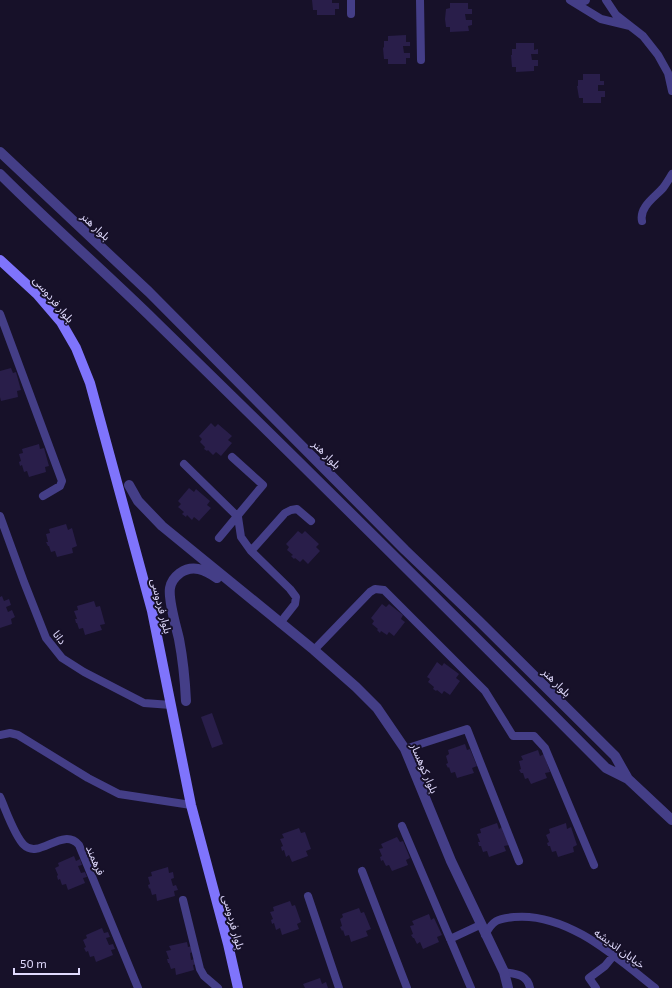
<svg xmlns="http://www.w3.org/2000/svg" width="672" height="988" font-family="'Exo 2','Noto Sans Arabic',sans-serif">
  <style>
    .building { fill: #291e4a }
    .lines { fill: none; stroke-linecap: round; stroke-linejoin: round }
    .minor { stroke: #443e87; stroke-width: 8 }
    .tertiary { stroke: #443e87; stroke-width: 10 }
    .secondary { stroke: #7f74fc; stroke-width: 10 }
    .labels { text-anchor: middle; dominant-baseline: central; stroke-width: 4; stroke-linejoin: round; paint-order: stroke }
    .street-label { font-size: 11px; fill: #e1dbfe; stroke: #171129 }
  </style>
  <rect width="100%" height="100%" fill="#171129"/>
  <path class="building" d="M 312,0 L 332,0 L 332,3 L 339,3 L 339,9 L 335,9 L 335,15 L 317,15 L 317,10 L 313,10 Z
    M 450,3 L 468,3 L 468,9 L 472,9 L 472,14 L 465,14 L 466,20 L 472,20 L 472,25 L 468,26 L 469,31 L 450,32 L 450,27 L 446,27 L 445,19 L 446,9 L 450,8 Z
    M 406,35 L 406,42 L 410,42 L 410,46 L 403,46 L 404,53 L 410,53 L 410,58 L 406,58 L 406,64 L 388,64 L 388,59 L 384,59 L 383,48 L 384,47 L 384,41 L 388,41 L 388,36 Z
    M 516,43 L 534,43 L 534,50 L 538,49 L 538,54 L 531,54 L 532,60 L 538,60 L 538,66 L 534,66 L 534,71 L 516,72 L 516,67 L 512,67 L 511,55 L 512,55 L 512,49 L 516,49 Z
    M 583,74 L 600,74 L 600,81 L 604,81 L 604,85 L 598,85 L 598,91 L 605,91 L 605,97 L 601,97 L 601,103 L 583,103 L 583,98 L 579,98 L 577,86 L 578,86 L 578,80 L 583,80 Z
    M 11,368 L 13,373 L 16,372 L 21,390 L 17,391 L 18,397 L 1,401 L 0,397 L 0,371 Z
    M 211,423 L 215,427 L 218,424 L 232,436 L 228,440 L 232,443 L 221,456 L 216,452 L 213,455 L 208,450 L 207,451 L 204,449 L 205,447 L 200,442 L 202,439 L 199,436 Z
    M 39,444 L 40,449 L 44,448 L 49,466 L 45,467 L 46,472 L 29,477 L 27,471 L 24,472 L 22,465 L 20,466 L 19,462 L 21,461 L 19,454 L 23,453 L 22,449 Z
    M 189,488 L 194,492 L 196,489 L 210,501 L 207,505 L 211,508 L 199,521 L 194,517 L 192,520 L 187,515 L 186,517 L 182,514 L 184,512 L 178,507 L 181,504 L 178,501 Z
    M 66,524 L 68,530 L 72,528 L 77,546 L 72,548 L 73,553 L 57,557 L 55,551 L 51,552 L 49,546 L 48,546 L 46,542 L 48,542 L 46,534 L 50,533 L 49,529 Z
    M 298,531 L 302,534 L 305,531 L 319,544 L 316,547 L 320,551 L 308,564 L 303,559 L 300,562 L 295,558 L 294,559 L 291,556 L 293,555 L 287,550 L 289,547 L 286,544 Z
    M 2,596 L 4,601 L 9,599 L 11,605 L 6,607 L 8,612 L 12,610 L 15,617 L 11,619 L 12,624 L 0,628 L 0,597 Z
    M 94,601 L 96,607 L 100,606 L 105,624 L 100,625 L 102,630 L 85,635 L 83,628 L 79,629 L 77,623 L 76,623 L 75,619 L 77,619 L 74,611 L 78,610 L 77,606 Z
    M 382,604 L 386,607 L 389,604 L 403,615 L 401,619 L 405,622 L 394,636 L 389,632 L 387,635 L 381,631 L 380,633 L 377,630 L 378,629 L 372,624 L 374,621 L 371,618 Z
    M 437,662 L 442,666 L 444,663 L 459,674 L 456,678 L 460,681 L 450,695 L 444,691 L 442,694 L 437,690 L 436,691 L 433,689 L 434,687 L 428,682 L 430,679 L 427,677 Z
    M 212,713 L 223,744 L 212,748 L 201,717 Z
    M 465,744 L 467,750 L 470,749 L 477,766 L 472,768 L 474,773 L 457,778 L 455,772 L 451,773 L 449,767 L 448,768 L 446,764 L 448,763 L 446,756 L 449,754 L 448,750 Z
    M 538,750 L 540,756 L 544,754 L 550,772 L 545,773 L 547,778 L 531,784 L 528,778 L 525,779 L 523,773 L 521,773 L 519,770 L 521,769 L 519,761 L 523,760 L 521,756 Z
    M 497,823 L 499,829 L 502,827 L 509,845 L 504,846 L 506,851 L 489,857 L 487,851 L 483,852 L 481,846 L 479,846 L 478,842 L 480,842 L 477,834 L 481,833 L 480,829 Z
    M 566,823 L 567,829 L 571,827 L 577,845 L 573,847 L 574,852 L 558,857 L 556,851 L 552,852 L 550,846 L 548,846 L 547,843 L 549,842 L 546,835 L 550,833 L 549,829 Z
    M 299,828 L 301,833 L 305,832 L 311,849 L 306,851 L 308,856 L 292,862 L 289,855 L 286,857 L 284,850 L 282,851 L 281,847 L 283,846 L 280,839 L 284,838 L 282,834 Z
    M 397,837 L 400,842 L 403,841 L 410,858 L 406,860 L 408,865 L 392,871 L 389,865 L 386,866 L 383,860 L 381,861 L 380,857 L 382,856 L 379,849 L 383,848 L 381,844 Z
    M 74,856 L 76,861 L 80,859 L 82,865 L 78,866 L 81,873 L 85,872 L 87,877 L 83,878 L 85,883 L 68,890 L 66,884 L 62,885 L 60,879 L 58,880 L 57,876 L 58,875 L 55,868 L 59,866 L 58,863 Z
    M 168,867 L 169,873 L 173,872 L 174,878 L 171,879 L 173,886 L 176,885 L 178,890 L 174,891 L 175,896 L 157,901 L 156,894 L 152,895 L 150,888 L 149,889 L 148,885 L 150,884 L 148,877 L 152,876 L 151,872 Z
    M 290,901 L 292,906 L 295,905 L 301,922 L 297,924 L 299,929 L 282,935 L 280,928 L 276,930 L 274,923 L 272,924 L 271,920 L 273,919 L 270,912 L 274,911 L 273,907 Z
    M 359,908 L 361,913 L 364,912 L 371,929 L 366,931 L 368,936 L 351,942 L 349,935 L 345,936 L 343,930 L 342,931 L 340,927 L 342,926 L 340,919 L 343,917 L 342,914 Z
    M 429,914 L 431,920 L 434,918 L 442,935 L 437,937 L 439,942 L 423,949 L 420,942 L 417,944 L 414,938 L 413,938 L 411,935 L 413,934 L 410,926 L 414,925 L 412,921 Z
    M 102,928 L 104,933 L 108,932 L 110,937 L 106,938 L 109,945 L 113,944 L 115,949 L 111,950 L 113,955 L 96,962 L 94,956 L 90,957 L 88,951 L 86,952 L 84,948 L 86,947 L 83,940 L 87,938 L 86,935 Z
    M 187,942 L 188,947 L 192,946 L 193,952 L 190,953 L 191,960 L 195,959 L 197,964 L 193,965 L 194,970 L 176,975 L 175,968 L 171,969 L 169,963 L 168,963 L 167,959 L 169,959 L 166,951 L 171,950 L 169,946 Z
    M 320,978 L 322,984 L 326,982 L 328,988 L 305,988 L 303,984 Z"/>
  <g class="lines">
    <path class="minor" d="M 351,0 L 351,14
      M 420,0 L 421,60
      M 570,0 L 601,19 L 630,26
      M 606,0 L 616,15 L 643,36 L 658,55 L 668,73 L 672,91
      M 642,221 C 639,207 655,197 663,188 C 666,184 669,179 672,174
      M 0,314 L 62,481 L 60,486 L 43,496
      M 184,464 L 238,517 L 241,537 L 251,551 L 290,589 L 296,597 L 295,604 L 280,623
      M 0,516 L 24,582 L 46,638 L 62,658 L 84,672 L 144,703 L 171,705
      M 219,538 L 263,485 L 232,457
      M 251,551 L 285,513 L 291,510 L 297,509 L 311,521
      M 314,650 L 370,592 L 375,589 L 384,590 L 485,691 L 513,736 L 534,736 L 545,748 L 594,865
      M 0,735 L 10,733 L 18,735 L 88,778 L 119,794 L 191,805
      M 405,749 L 467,729 L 519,861
      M 0,797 C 6,810 14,835 24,845 C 39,860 63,826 79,845 L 138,988
      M 402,826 L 471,988
      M 362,871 L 407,988
      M 308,896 L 339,988
      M 183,900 L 200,969 L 204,976 L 218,988
      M 485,935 C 493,920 497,919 514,917 C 567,912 616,957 655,988
      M 450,939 L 480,925
      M 504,972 C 516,974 527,974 530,988
      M 596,988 L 589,978 L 605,966 L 614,955"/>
    <path class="tertiary" d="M 573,0 L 585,0
      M 0,152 L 149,292 L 405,550 L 479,621 L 615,756 L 628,779
      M 0,174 C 50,224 104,271 155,321 C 307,469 457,618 606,768 L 628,779 L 672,820
      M 129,485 L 138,501 L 162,526 L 314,650 L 356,687 L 377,708 L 405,749 L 451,861 L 504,972 L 508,988
      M 186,701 C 185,680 183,660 179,639 C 176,626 168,600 170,588 C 171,582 176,576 180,573 C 193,564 205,570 217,578"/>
    <path class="secondary" d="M 0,260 L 37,294 L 61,322 L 76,348 L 90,383 L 152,611 L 191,805 L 228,944 L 238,988"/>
  </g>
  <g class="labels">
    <g class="street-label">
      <text transform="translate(96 226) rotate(43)">بلوار هنر</text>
      <text transform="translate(54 299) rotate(50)">بلوار فردوسی</text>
      <text transform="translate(327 454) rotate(45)">بلوار هنر</text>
      <text transform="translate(162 606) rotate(76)">بلوار فردوسی</text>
      <text transform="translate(60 637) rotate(54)">دانا</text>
      <text transform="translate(557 682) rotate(45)">بلوار هنر</text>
      <text transform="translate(425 768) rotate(67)">بلوار کوهسار</text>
      <text transform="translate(96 860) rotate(67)">فرهمند</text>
      <text transform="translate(234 922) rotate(75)">بلوار فردوسی</text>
      <text transform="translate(620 948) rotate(36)">خیابان اندیشه</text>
    </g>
  </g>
  <path d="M14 968v6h65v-6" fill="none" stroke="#e1dbfe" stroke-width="2"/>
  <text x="20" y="968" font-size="12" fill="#e1dbfe" stroke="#171129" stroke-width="3" paint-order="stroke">50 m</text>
</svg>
